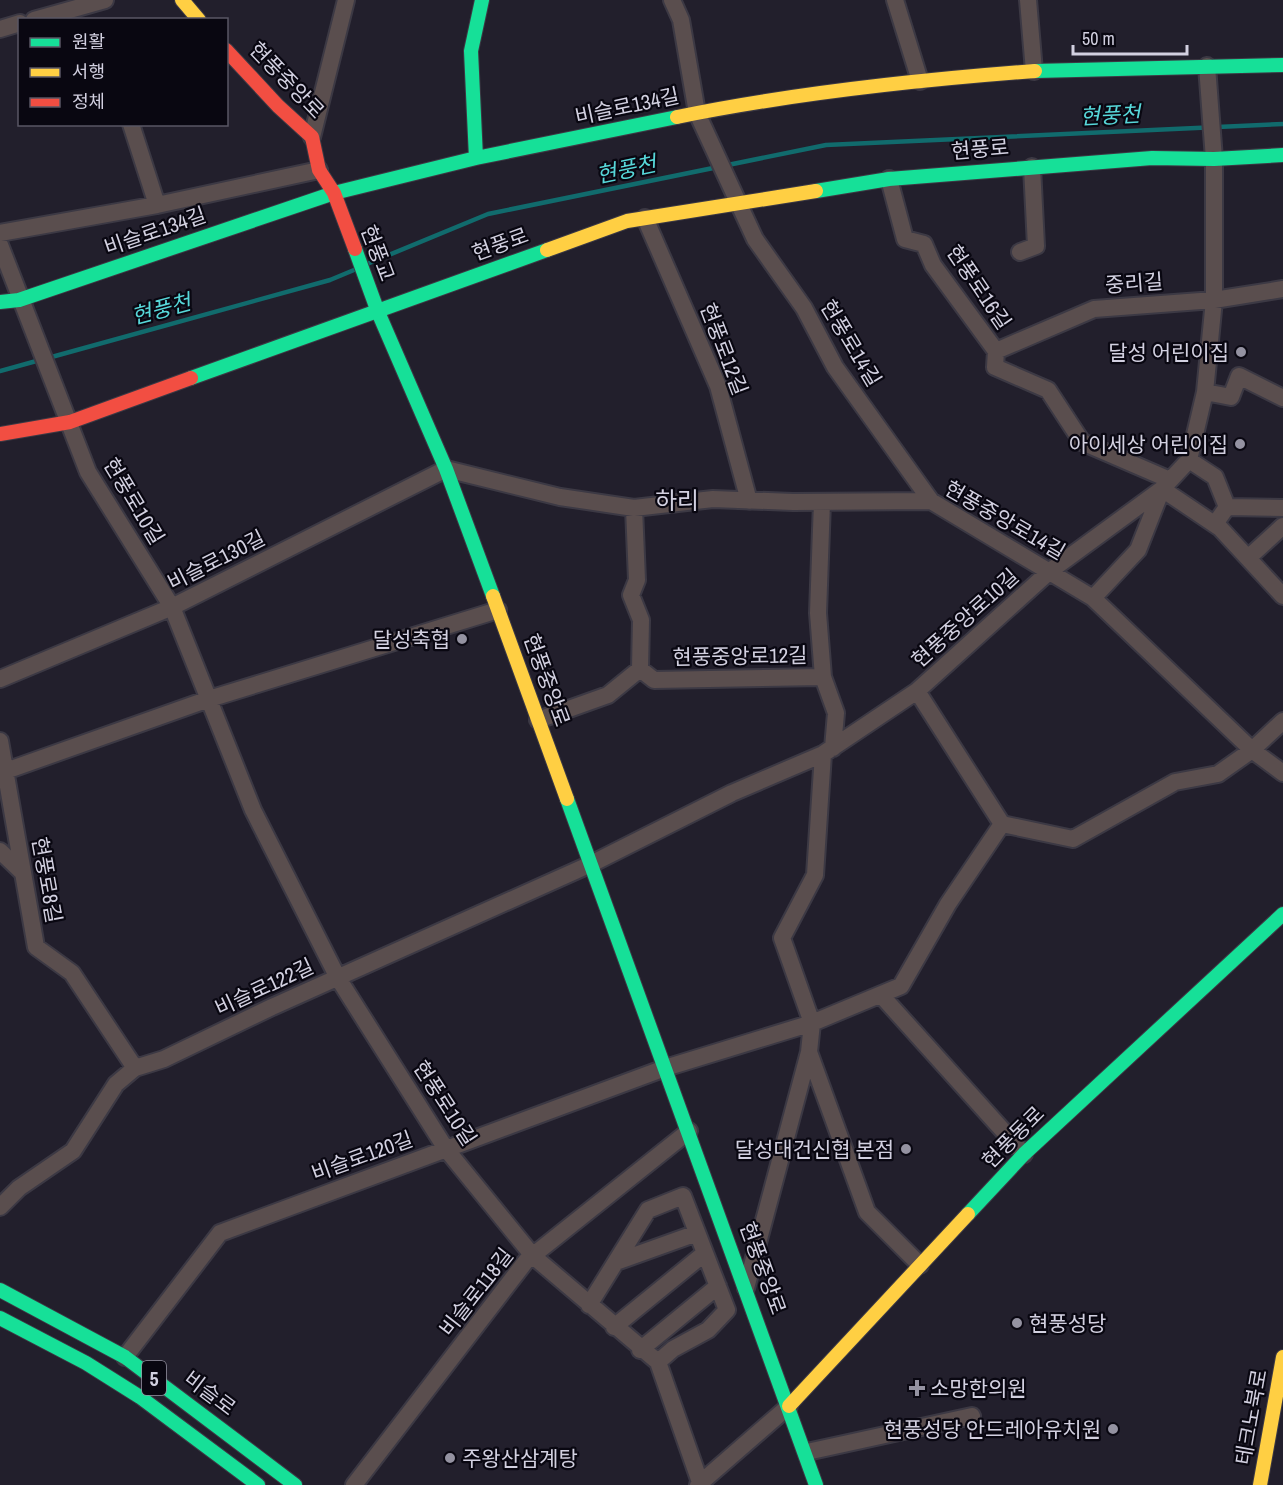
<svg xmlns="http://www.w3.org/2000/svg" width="1283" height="1485" font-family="'Archivo Narrow','Noto Sans KR',sans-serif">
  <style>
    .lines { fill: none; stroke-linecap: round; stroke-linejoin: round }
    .stream { stroke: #116b6d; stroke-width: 4.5 }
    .street-casing { stroke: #3c3944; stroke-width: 20 }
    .fast-casing { stroke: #3c3944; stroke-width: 16 }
    .slow-casing { stroke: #3c3944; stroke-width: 16 }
    .jam-casing { stroke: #3c3944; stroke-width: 16 }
    .street { stroke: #5a4e4e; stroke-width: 16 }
    .fast { stroke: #16e098; stroke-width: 14 }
    .slow { stroke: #ffcf43; stroke-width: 14 }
    .jam { stroke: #f24e42; stroke-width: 14 }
    .poi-dot { fill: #9492a1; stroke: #090711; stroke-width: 2 }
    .labels { text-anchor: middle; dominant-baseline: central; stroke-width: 4.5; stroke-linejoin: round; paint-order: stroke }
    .shield { fill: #090711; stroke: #9694a2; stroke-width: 1.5 }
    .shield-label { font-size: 20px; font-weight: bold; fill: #d2d0e0 }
    .street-label { font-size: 21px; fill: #d2d0e0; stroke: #090711 }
    .poi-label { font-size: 21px; fill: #d2d0e0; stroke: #090711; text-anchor: end }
    .water-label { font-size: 22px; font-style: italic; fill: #57d7d9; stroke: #090711 }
    .quarter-label { font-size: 24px; fill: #d2d0e0; stroke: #090711 }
  </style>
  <rect width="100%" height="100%" fill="#221f2c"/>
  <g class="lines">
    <path class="stream" d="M 367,264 L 488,214 L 826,145 L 1283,124
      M 48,358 L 330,280 L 354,270
      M 0,371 L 40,360"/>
    <g class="street-casing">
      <path id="street" d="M 672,0 L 681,20 L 697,113 L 755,239 L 804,308 L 835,367 L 931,501
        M 895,0 L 920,81
        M 1028,0 L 1034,71
        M 34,20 L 105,0
        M 0,29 L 20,23
        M 131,124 L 157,205
        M 312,137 L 346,0
        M 889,179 L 905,239 L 924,244 L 933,265 L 996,351 L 995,367 L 1048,390 L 1082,442 L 1170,480
        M 645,218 L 718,386 L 749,501
        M 0,233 L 157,205 L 319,170
        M 0,245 L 88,472 L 172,607 L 253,810 L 338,978 L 446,1149 L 533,1256 L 658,1362 L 701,1485
        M 1020,252 L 1036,246 L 1032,167
        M 996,351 L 1094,309 L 1214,300 L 1283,289
        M 1205,392 L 1231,397 L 1239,376 L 1283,398
        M 1189,460 L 1215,477 L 1227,507 L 1215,524
        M 1227,507 L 1283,508
        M 634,508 L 637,580 L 631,595 L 641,620 L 640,669
        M 1248,558 L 1283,526
        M 1093,598 L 1138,550 L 1162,489 L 1220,528 L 1283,596
        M 823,677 L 836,713 L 833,748
        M 0,679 L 172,607 L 446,469 L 560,497 L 634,508 L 713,499 L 793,502 L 931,501 L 1093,598 L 1252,750 L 1283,773
        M 917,691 L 1002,824 L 1073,839 L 1175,782 L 1218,774 L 1252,750 L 1283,721
        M 538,720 L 608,695 L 640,669 L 654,680 L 823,677 L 818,613 L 822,502
        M 0,741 L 36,947 L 72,973 L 135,1068
        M 823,754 L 815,875 L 782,938 L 812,1023 L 809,1052 L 867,1212 L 920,1265
        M 0,773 L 209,699 L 498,610
        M 0,851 L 21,871
        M 881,995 L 1024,1154
        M 0,1207 L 19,1188 L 73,1151 L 116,1084 L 135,1068 L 164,1059 L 272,1007 L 591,864 L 732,793 L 823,754 L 917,691 L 1050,571 L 1162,489 L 1189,460 L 1205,392 L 1214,300 L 1214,159 L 1207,66
        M 616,1262 L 697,1233
        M 746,1288 L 809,1052
        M 589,1305 L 648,1210 L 683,1196 L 727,1310 L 708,1330 L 673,1349 L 658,1362
        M 614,1327 L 705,1253
        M 640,1350 L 718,1286
        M 125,1357 L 220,1233 L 665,1068 L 812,1023 L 901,986 L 948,904 L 1002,824
        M 807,1452 L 972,1416
        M 354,1485 L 526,1261 L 689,1131
        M 698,1485 L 789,1406"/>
    </g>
    <g class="fast-casing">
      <path id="fast" d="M 1035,71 L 1283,65
        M 476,158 L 471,51 L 482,0
        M 816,191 L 889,179 L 1152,158 L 1214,159 L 1283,155
        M 355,249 L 378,312 L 446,469 L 493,596
        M 0,302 L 19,300 L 334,193 L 476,158 L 677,117
        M 191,378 L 547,250
        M 567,799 L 816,1485
        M 968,1214 L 1024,1154 L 1283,914
        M 0,1290 L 125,1357 L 295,1485
        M 0,1318 L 86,1363 L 140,1397 L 258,1485"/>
    </g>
    <g class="slow-casing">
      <path id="slow" d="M 182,0 L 199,20
        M 677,117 C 794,93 915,80 1035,71
        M 547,250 L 627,221 L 816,191
        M 493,596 L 567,799
        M 789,1406 L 968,1214
        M 1260,1485 L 1283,1357"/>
    </g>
    <g class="jam-casing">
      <path id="jam" d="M 226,50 L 278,106 L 312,137 L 319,170 L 334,193 L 355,249
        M 0,434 L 70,422 L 191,378"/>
    </g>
    <use href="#street" class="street"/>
    <use href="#fast" class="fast"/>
    <use href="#slow" class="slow"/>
    <use href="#jam" class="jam"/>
  </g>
  <g class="poi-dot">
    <circle cx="1241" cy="352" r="6"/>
    <circle cx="1240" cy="444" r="6"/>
    <circle cx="462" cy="639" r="6"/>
    <circle cx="906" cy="1149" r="6"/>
    <circle cx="1017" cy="1323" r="6"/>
    <path d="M914 1379h6v6h6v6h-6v6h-6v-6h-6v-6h6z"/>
    <circle cx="1113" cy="1429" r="6"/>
    <circle cx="450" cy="1458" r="6"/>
  </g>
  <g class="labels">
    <rect class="shield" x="142" y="1361" width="24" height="34" rx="4.5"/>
    <g class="shield-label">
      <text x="154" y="1378">5</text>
    </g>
    <g class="street-label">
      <text transform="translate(287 80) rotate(46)">현풍중앙로</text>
      <text transform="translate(627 106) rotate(-12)">비슬로134길</text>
      <text transform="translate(980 149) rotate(-5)">현풍로</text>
      <text transform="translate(155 231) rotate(-19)">비슬로134길</text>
      <text transform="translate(500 244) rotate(-20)">현풍로</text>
      <text transform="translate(378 253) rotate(69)">현풍교</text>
      <text transform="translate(1134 283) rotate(-4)">중리길</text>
      <text transform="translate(979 287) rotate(56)">현풍로16길</text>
      <text transform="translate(851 343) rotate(59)">현풍로14길</text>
      <text transform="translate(724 349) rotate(69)">현풍로12길</text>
      <text transform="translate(134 501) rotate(59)">현풍로10길</text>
      <text transform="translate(1005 520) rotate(30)">현풍중앙로14길</text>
      <text transform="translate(216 560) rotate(-27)">비슬로130길</text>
      <text transform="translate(965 618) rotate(-42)">현풍중앙로10길</text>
      <text transform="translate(740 656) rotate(-1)">현풍중앙로12길</text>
      <text transform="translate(547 680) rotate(70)">현풍중앙로</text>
      <text transform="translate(47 880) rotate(80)">현풍로8길</text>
      <text transform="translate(264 987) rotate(-25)">비슬로122길</text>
      <text transform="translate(445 1103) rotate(57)">현풍로10길</text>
      <text transform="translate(1013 1137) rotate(-45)">현풍동로</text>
      <text transform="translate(362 1156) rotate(-20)">비슬로120길</text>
      <text transform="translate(763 1268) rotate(70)">현풍중앙로</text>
      <text transform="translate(476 1292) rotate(-52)">비슬로118길</text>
      <text transform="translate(210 1393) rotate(37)">비슬로</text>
      <text transform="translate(1251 1417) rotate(-80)">테크노북로</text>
    </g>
    <g class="poi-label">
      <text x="1229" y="352">달성 어린이집</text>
      <text x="1228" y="444">아이세상 어린이집</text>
      <text x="450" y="639">달성축협</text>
      <text x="894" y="1149">달성대건신협 본점</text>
      <text x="1029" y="1323" text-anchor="start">현풍성당</text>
      <text x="930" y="1388" text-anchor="start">소망한의원</text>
      <text x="1101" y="1429">현풍성당 안드레아유치원</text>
      <text x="462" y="1458" text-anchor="start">주왕산삼계탕</text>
    </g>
    <g class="water-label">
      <text transform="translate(1110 115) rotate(-3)">현풍천</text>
      <text transform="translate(626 169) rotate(-12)">현풍천</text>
      <text transform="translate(161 309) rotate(-15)">현풍천</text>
    </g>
    <g class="quarter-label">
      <text x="677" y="500">하리</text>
    </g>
  </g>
  <rect x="18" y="18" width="210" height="108" fill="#090711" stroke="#595764" stroke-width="1.5"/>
  <rect x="30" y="38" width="30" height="9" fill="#16e098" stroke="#595764" stroke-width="1.5"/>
  <text x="72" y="48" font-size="18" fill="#d2d0e0">원활</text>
  <rect x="30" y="68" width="30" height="9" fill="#ffcf43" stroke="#595764" stroke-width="1.5"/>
  <text x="72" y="78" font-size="18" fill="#d2d0e0">서행</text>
  <rect x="30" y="98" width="30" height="9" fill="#f24e42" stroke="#595764" stroke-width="1.5"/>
  <text x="72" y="108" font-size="18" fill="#d2d0e0">정체</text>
  <path d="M1073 45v9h114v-9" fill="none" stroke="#d2d0e0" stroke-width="3"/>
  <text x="1082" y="45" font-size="18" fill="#d2d0e0" stroke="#090711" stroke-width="4.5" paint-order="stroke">50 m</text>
</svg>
